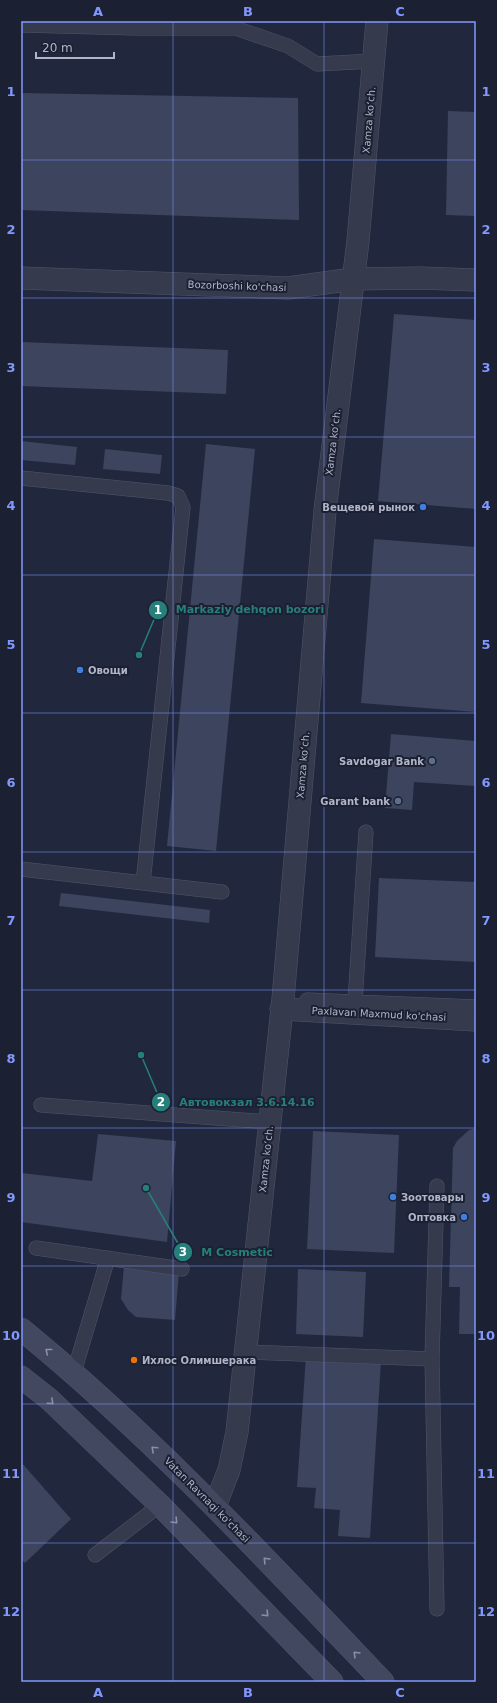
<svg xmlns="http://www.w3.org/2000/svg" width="497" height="1703" font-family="'DejaVu Sans',sans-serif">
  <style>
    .building { fill: #3d445e }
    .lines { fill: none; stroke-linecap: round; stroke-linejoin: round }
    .service-casing { stroke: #515568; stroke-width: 15 }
    .minor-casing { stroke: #515568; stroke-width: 23 }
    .secondary-casing { stroke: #515568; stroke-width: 23 }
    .service { stroke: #353b4d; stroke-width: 14 }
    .minor { stroke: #353b4d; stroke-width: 22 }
    .secondary { stroke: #434861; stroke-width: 22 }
    .oneway { stroke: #8a8fa5 }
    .grid { fill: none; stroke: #8198fe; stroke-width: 1; stroke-opacity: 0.55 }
    .shop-dot { fill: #3f7fe0; stroke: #1b2032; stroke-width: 1.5 }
    .service-dot { fill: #5c6f8a; stroke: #1b2032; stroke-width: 1.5 }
    .food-dot { fill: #e8710a; stroke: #1b2032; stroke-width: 1.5 }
    .labels { text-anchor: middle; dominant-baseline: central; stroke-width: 4; stroke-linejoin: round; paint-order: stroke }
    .street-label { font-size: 10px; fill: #b1b5c9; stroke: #1b2032 }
    .poi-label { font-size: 10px; font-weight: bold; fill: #b1b5c9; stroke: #1b2032; text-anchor: end }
    .leader { fill: none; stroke: #277f7c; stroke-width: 1.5 }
    .callout-dot { fill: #277f7c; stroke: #1b2032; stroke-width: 1.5 }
    .mark-label { font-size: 12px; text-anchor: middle; font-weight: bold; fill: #fff }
    .callout-label { font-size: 11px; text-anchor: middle; font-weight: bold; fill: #277f7c; stroke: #1b2032; stroke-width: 4; stroke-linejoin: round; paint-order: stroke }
    .neatline { fill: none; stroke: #8198fe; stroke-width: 1.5 }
    .grid-label { font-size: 13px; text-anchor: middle; font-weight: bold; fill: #8198fe }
  </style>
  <rect width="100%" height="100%" fill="#21283e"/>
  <path class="building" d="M 21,93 L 298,98 L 299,220 L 21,210 Z
    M 448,111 L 476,112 L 476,216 L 446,215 Z
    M 394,314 L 476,320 L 476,509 L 378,501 Z
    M 21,342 L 228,350 L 226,394 L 21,386 Z
    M 21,441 L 77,447 L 75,465 L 21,460 Z
    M 206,444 L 255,449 L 216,851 L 167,846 Z
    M 105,449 L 162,455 L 160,474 L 103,469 Z
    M 374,539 L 476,547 L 476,712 L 361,703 Z
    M 391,734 L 476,741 L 476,786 L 414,782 L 412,810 L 385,808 Z
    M 379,878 L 476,882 L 476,962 L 375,957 Z
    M 61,893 L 210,910 L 209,923 L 59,906 Z
    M 476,1128 L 476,1334 L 459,1334 L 460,1287 L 449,1287 L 453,1148 L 457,1141 L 469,1130 Z
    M 313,1131 L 399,1135 L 394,1253 L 307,1249 Z
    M 98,1134 L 176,1141 L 167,1242 L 21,1222 L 21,1173 L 92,1181 Z
    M 124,1266 L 179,1271 L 175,1320 L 136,1317 L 128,1310 L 121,1299 Z
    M 298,1269 L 366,1272 L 363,1337 L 296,1334 Z
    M 306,1356 L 381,1361 L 370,1538 L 338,1536 L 340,1510 L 314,1508 L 316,1488 L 297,1487 Z
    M 21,1462 L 71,1519 L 25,1563 L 21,1559 Z"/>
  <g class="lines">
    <g class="service-casing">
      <path id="service" d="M 21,25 L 135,28 L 235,28 L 288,46 L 317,64 L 374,61
        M 21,478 L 168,493 L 178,496 L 183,507 L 143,883
        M 21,869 L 222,892
        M 307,1000 L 476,1007
        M 355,1002 L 366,832
        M 41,1105 L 270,1122
        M 36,1248 L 182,1269
        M 246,1352 L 432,1359 L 437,1609
        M 432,1359 L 437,1186
        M 74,1372 L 108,1258
        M 95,1555 L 160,1505"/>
    </g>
    <g class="minor-casing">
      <path id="minor" d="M 21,278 L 288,288 L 353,279 L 421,278 L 476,280
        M 281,1009 L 476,1020
        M 215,1506 L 229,1470 L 237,1432 L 283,999 L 325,511 L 358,241 L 377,21"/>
    </g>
    <g class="secondary-casing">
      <path id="secondary" d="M 21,1329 C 152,1436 267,1560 383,1682
        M 21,1377 L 49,1399 L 160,1505 L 332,1682"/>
    </g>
    <use href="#service" class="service"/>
    <use href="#minor" class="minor"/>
    <use href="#secondary" class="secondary"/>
  </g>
  <defs><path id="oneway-chevron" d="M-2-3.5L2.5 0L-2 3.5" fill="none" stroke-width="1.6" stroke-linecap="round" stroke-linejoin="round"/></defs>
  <g class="oneway">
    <use href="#oneway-chevron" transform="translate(48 1351) rotate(-141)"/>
    <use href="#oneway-chevron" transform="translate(51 1402) rotate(42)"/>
    <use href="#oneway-chevron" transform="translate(154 1449) rotate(-137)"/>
    <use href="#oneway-chevron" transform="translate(175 1521) rotate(46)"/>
    <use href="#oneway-chevron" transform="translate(266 1560) rotate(-134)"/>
    <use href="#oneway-chevron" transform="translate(266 1614) rotate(46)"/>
    <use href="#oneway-chevron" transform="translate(356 1654) rotate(-134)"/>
  </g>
  <path class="grid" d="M 173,21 L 173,1682M 324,21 L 324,1682M 21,160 L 476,160M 21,298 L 476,298M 21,437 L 476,437M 21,575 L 476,575M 21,713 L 476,713M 21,852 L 476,852M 21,990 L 476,990M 21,1128 L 476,1128M 21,1266 L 476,1266M 21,1404 L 476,1404M 21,1543 L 476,1543"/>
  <g class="shop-dot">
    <circle cx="423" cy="507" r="4"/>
    <circle cx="80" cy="670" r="4"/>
    <circle cx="393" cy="1197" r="4"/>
    <circle cx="464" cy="1217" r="4"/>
  </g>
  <g class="service-dot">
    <circle cx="432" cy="761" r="4"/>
    <circle cx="398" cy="801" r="4"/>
  </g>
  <circle class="food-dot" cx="134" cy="1360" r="4"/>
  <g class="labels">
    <g class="street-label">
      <text transform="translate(369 120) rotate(-85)">Xamza ko‘ch.</text>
      <text transform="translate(237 286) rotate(2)">Bozorboshi ko'chasi</text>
      <text transform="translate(333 442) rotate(-83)">Xamza ko‘ch.</text>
      <text transform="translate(303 765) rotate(-85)">Xamza ko‘ch.</text>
      <text transform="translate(379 1014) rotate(3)">Paxlavan Maxmud ko'chasi</text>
      <text transform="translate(266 1159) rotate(-84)">Xamza ko‘ch.</text>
      <text transform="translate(207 1500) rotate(45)">Vatan Ravnaqi ko'chasi</text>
    </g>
    <g class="poi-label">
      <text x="415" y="507">Вещевой рынок</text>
      <text x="88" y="670" text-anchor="start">Овощи</text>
      <text x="424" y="761">Savdogar Bank</text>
      <text x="390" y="801">Garant bank</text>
      <text x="401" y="1197" text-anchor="start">Зоотовары</text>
      <text x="456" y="1217">Оптовка</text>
      <text x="142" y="1360" text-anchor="start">Ихлос Олимшерака</text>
    </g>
  </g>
  <path class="leader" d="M139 655L158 610M141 1055L161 1102M146 1188L183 1252"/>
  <g class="callout-dot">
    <circle cx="139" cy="655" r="4"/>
    <circle cx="141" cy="1055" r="4"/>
    <circle cx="146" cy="1188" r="4"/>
    <circle cx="158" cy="610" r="10"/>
    <circle cx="161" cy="1102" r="10"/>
    <circle cx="183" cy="1252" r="10"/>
  </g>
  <g class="mark-label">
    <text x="158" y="614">1</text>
    <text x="161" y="1106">2</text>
    <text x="183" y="1256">3</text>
  </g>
  <g class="callout-label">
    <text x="250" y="613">Markaziy dehqon bozori</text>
    <text x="247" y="1106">Автовокзал 3.6.14.16</text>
    <text x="237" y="1256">M Cosmetic</text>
  </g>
  <rect width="497" height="1703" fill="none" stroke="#1b2032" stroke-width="44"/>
  <path d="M36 52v6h78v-6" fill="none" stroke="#b1b5c9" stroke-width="2"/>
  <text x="42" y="52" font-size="12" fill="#b1b5c9" stroke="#1b2032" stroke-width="3" paint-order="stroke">20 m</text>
  <rect x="22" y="22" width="453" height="1659" class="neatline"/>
  <g class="grid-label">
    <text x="98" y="16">A</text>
    <text x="248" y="16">B</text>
    <text x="400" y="16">C</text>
    <text x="11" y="96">1</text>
    <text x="486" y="96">1</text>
    <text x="11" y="234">2</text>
    <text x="486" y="234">2</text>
    <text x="11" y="372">3</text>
    <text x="486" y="372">3</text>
    <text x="11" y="510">4</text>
    <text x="486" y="510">4</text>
    <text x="11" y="649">5</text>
    <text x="486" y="649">5</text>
    <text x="11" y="787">6</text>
    <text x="486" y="787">6</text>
    <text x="11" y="925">7</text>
    <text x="486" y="925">7</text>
    <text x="11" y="1063">8</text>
    <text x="486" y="1063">8</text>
    <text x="11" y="1202">9</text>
    <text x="486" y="1202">9</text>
    <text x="11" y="1340">10</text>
    <text x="486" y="1340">10</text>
    <text x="11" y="1478">11</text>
    <text x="486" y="1478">11</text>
    <text x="11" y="1616">12</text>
    <text x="486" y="1616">12</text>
    <text x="98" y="1697">A</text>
    <text x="248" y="1697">B</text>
    <text x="400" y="1697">C</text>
  </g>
</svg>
